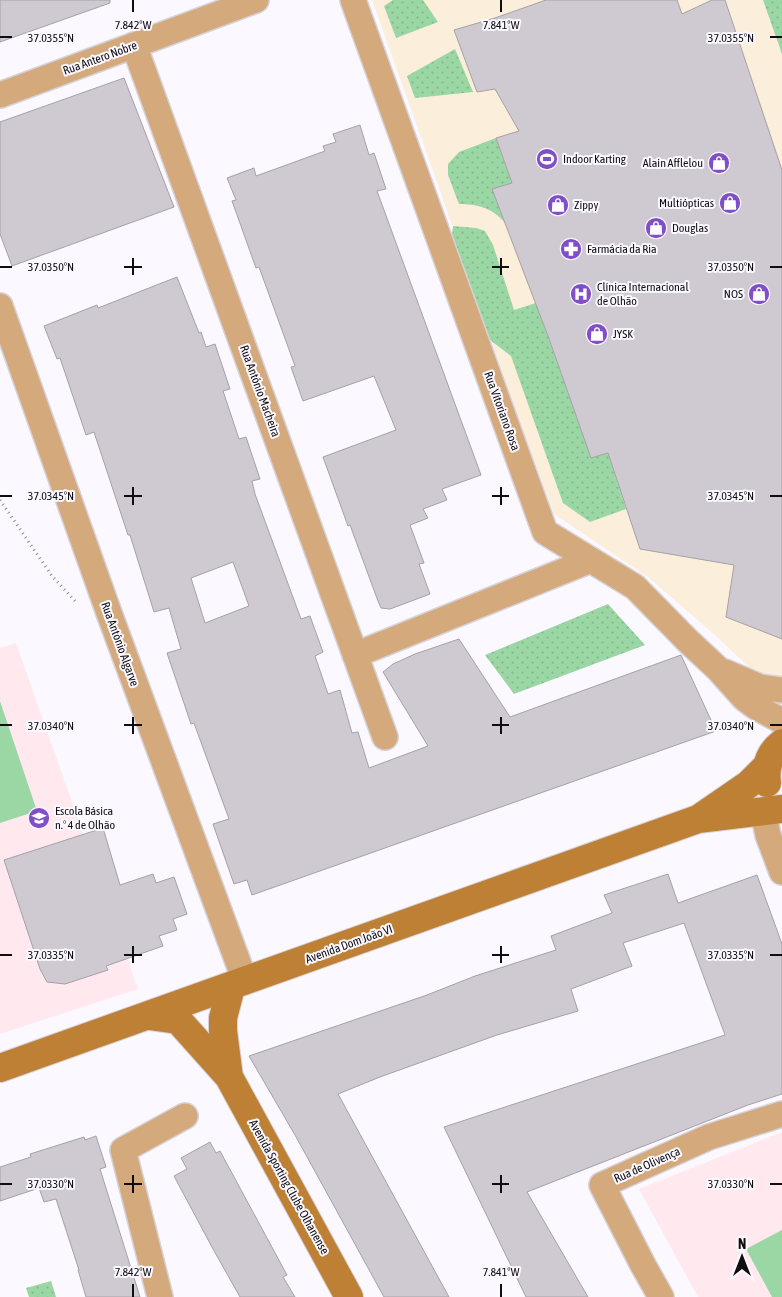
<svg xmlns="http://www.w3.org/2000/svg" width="782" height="1297" font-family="'Asap Condensed',sans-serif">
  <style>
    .commercial { fill: #fbeeda }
    .education { fill: #ffe9ef }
    .grass { fill: url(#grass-dots) }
    .garden { fill: #9bd7a5 }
    .building { fill: #cfc9d2; stroke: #a6a0a8; fill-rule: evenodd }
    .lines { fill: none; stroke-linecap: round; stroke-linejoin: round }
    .street-casing { stroke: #d6d2d9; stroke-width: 28 }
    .secondary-casing { stroke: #d6d2d9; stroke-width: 30 }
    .path { stroke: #8e8b90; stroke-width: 3; stroke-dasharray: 1 4; stroke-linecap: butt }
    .street { stroke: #d4a97c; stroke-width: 25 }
    .secondary { stroke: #be8034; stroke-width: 28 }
    .ticks { fill: none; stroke: #0f0d10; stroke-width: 2 }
    .labels { text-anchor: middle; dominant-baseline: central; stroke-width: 4; stroke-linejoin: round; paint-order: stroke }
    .street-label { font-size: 12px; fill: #0f0d10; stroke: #fcf8ff }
    .poi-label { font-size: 12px; fill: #0f0d10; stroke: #fcf8ff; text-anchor: start }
    .ticks-label { font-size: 12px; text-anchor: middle; fill: #0f0d10; stroke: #fcf8ff; stroke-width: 4; stroke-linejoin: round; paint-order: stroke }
  </style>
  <defs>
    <pattern id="grass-dots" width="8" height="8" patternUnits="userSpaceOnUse" patternTransform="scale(1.25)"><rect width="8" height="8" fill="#9bd7a5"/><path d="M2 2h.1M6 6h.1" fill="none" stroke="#84b78d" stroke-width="1.8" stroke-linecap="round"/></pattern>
  </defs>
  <rect width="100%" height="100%" fill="#fcf8ff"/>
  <path class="commercial" d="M 372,0 L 782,0 L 782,681 L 756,674 L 715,635 L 649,578 L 554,514 L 511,397 L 436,179 Z"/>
  <path class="education" d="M 16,643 L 138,989 L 0,1034 L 0,648 Z
    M 782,1132 L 782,1297 L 698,1297 L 639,1189 Z"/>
  <path class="grass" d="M 393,0 L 423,0 L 438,22 L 396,38 L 384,6 Z
    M 763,0 L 782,0 L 782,54 Z
    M 455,49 L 473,92 L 415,98 L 407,76 Z
    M 496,138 L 512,183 L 493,189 L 504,222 C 493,208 476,204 459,204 L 448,175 L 448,164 L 459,152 Z
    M 453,226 L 476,228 L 485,231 L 493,245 L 514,310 L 536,303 L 591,458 L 608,453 L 626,509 L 590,522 L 563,503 L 511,356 L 490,340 L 452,236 Z
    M 608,604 L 645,645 L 514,694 L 485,655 Z
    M 51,1281 L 56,1297 L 29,1297 L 26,1288 Z"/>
  <path class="garden" d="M 0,701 L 37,811 L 0,823 Z
    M 782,1230 L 782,1297 L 772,1297 L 746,1249 Z"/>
  <path class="building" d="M 0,0 L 110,0 L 110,3 L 0,42 Z
    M 546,0 L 677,0 L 682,14 L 712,0 L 725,0 L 782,170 L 782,639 L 726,617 L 734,565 L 640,549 L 608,453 L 591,458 L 548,336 L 492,189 L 512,183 L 496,138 L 519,131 L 495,89 L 477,92 L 454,30 L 495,18 Z
    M 124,78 L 174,207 L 12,266 L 0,234 L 0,122 Z
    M 360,125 L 369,155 L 374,153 L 386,189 L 377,191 L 481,475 L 442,489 L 447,500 L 423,509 L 428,518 L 410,525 L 424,563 L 419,564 L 430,594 L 390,609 L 381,608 L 378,601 L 350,525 L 348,526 L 323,457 L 396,430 L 374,376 L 303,401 L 291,367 L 295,366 L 259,267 L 256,268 L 232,201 L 236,200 L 227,178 L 254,168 L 256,176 L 325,151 L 323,146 L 336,142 L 333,134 Z
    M 177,277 L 199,333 L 201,332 L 206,347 L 215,344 L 230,389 L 223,391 L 239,439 L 246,437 L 260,479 L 252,481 L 255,494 L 301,619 L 310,616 L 323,652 L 315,656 L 328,694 L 340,690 L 352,733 L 358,732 L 369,768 L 428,746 L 383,672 L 393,664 L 415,654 L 459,639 L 510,717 L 681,655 L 716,731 L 252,895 L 247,880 L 234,884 L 213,824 L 229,819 L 194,723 L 191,724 L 167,653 L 181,649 L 169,608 L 154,612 L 130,535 L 128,535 L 94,432 L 86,435 L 60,358 L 57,359 L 44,326 L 97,305 L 98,308 ZM 233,562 L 249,606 L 205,623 L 191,578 Z
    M 103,828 L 120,885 L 153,874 L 156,883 L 174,877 L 187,914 L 173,919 L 177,930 L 159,936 L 163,946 L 106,966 L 108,970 L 65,984 L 47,982 L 40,969 L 4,860 Z
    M 668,874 L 678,903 L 757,875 L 782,944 L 782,1094 L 748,1105 L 527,1192 L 588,1297 L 526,1297 L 444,1127 L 725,1035 L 684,923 L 623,943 L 632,966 L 571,989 L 578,1011 L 497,1035 L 380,1077 L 338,1094 L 449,1297 L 384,1297 L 295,1135 L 249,1056 L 427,995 L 475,976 L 556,950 L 551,936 L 612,913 L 604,895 Z
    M 96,1136 L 106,1167 L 100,1169 L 140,1297 L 86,1297 L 78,1270 L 79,1270 L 56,1199 L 44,1202 L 39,1188 L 0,1201 L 0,1167 L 31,1157 L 30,1154 L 84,1137 L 85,1140 Z
    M 210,1142 L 216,1153 L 220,1151 L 247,1201 L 287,1275 L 283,1277 L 295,1297 L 240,1297 L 213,1249 L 174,1176 L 187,1169 L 181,1158 Z"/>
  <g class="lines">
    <g class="street-casing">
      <path id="street" d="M 353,0 L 545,532 L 635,587 L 688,641 L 717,668 L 744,698 L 756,707 L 782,721
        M 134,45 L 385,737
        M 0,95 L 256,0
        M 0,306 L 109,613 L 245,981
        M 355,655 L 591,560
        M 725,672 L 760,687 L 782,690
        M 763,811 L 768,835 L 782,872
        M 160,1297 L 123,1150 L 185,1116
        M 661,1297 L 643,1265 L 602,1185 L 709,1137 L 782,1114"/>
    </g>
    <g class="secondary-casing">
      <path id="secondary" d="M 767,783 C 765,767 769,753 782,743
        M 701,817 L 749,784 L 767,766
        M 149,1016 L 178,1020 L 229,1077 L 349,1297
        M 0,1068 L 698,819 L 782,809
        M 229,1077 L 223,1031 L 223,1018 L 231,987"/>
    </g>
    <path class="path" d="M 0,500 L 52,576 L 76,602"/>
    <use href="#street" class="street"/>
    <use href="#secondary" class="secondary"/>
  </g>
  <path class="ticks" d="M 133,0 L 133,12M 501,0 L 501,12M 0,37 L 12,37M 770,37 L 782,37M 133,258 L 133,275M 501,258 L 501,275M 0,267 L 12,267M 124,267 L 142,267M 492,267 L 509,267M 770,267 L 782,267M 133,487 L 133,505M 501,487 L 501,505M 0,496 L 12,496M 124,496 L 142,496M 492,496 L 509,496M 770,496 L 782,496M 133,717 L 133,734M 501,717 L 501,734M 0,725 L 12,725M 124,725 L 142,725M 492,725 L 509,725M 770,725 L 782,725M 133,946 L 133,963M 501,946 L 501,963M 0,955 L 12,955M 124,955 L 142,955M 492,955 L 509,955M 770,955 L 782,955M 133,1175 L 133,1193M 501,1175 L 501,1193M 0,1184 L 12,1184M 124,1184 L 142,1184M 492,1184 L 509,1184M 770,1184 L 782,1184M 133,1284 L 133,1297M 501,1284 L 501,1297"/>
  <defs>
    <g id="stadium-disc" transform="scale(1.125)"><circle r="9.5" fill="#804ec6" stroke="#fcf8ff"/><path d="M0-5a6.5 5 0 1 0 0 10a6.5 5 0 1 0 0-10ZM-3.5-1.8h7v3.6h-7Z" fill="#fff"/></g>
    <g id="shop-disc" transform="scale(1.125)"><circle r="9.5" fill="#804ec6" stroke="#fcf8ff"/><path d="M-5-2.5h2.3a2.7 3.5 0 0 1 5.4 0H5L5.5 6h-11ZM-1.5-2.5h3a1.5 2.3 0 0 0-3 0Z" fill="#fff"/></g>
    <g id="pharmacy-disc" transform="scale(1.125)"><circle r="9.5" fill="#804ec6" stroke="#fcf8ff"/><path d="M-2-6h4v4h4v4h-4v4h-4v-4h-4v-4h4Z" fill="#fff"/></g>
    <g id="hospital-disc" transform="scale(1.125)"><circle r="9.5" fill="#804ec6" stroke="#fcf8ff"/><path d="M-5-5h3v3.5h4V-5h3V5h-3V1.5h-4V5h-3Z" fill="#fff"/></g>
    <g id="school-disc" transform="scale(1.125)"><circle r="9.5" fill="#804ec6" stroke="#fcf8ff"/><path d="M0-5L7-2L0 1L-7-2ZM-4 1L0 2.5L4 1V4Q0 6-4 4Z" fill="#fff"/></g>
  </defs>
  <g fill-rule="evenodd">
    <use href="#stadium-disc" x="547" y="159"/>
    <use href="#shop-disc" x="719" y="163"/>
    <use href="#shop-disc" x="730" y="203"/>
    <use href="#shop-disc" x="558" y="205"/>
    <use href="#shop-disc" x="656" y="228"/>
    <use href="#pharmacy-disc" x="571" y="249"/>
    <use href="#hospital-disc" x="581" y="294"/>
    <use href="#shop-disc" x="759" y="294"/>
    <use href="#shop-disc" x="597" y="334"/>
    <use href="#school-disc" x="39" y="818"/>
  </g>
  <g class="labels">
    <g class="street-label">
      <text transform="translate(100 58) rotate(-20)">Rua Antero Nobre</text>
      <text transform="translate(260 391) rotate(70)">Rua António Macheira</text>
      <text transform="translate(502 411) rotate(70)">Rua Vitoriano Rosa</text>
      <text transform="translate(120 644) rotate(70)">Rua António Algarve</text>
      <text transform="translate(349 944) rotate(-20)">Avenida Dom João VI</text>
      <text transform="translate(647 1165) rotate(-24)">Rua de Olivença</text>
      <text transform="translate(289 1187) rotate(61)">Avenida Sporting Clube Olhanense</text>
    </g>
    <g class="poi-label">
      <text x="563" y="159">Indoor Karting</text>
      <text x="703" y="163" text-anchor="end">Alain Afflelou</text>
      <text x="714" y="203" text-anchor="end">Multiópticas</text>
      <text x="574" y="205">Zippy</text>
      <text x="672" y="228">Douglas</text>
      <text x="587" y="249">Farmácia da Ria</text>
      <text x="597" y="287">Clínica Internacional<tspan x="597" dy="14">de Olhão</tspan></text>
      <text x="743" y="294" text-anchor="end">NOS</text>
      <text x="613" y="334">JYSK</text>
      <text x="55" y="811">Escola Básica<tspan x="55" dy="14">n.º 4 de Olhão</tspan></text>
    </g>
  </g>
  <g class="ticks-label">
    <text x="133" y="29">7.842°W</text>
    <text x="501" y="29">7.841°W</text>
    <text x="51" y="42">37.0355°N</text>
    <text x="731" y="42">37.0355°N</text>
    <text x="51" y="271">37.0350°N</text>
    <text x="731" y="271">37.0350°N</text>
    <text x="51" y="500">37.0345°N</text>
    <text x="731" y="500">37.0345°N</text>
    <text x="51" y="730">37.0340°N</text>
    <text x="731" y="730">37.0340°N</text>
    <text x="51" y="959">37.0335°N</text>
    <text x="731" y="959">37.0335°N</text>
    <text x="51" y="1188">37.0330°N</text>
    <text x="731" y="1188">37.0330°N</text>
    <text x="133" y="1276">7.842°W</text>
    <text x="501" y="1276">7.841°W</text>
  </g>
  <g transform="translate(742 1257)" stroke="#fcf8ff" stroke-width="4" paint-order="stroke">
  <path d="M0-4L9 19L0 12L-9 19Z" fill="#0f0d10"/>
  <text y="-8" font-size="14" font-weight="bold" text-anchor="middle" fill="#0f0d10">N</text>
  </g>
</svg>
